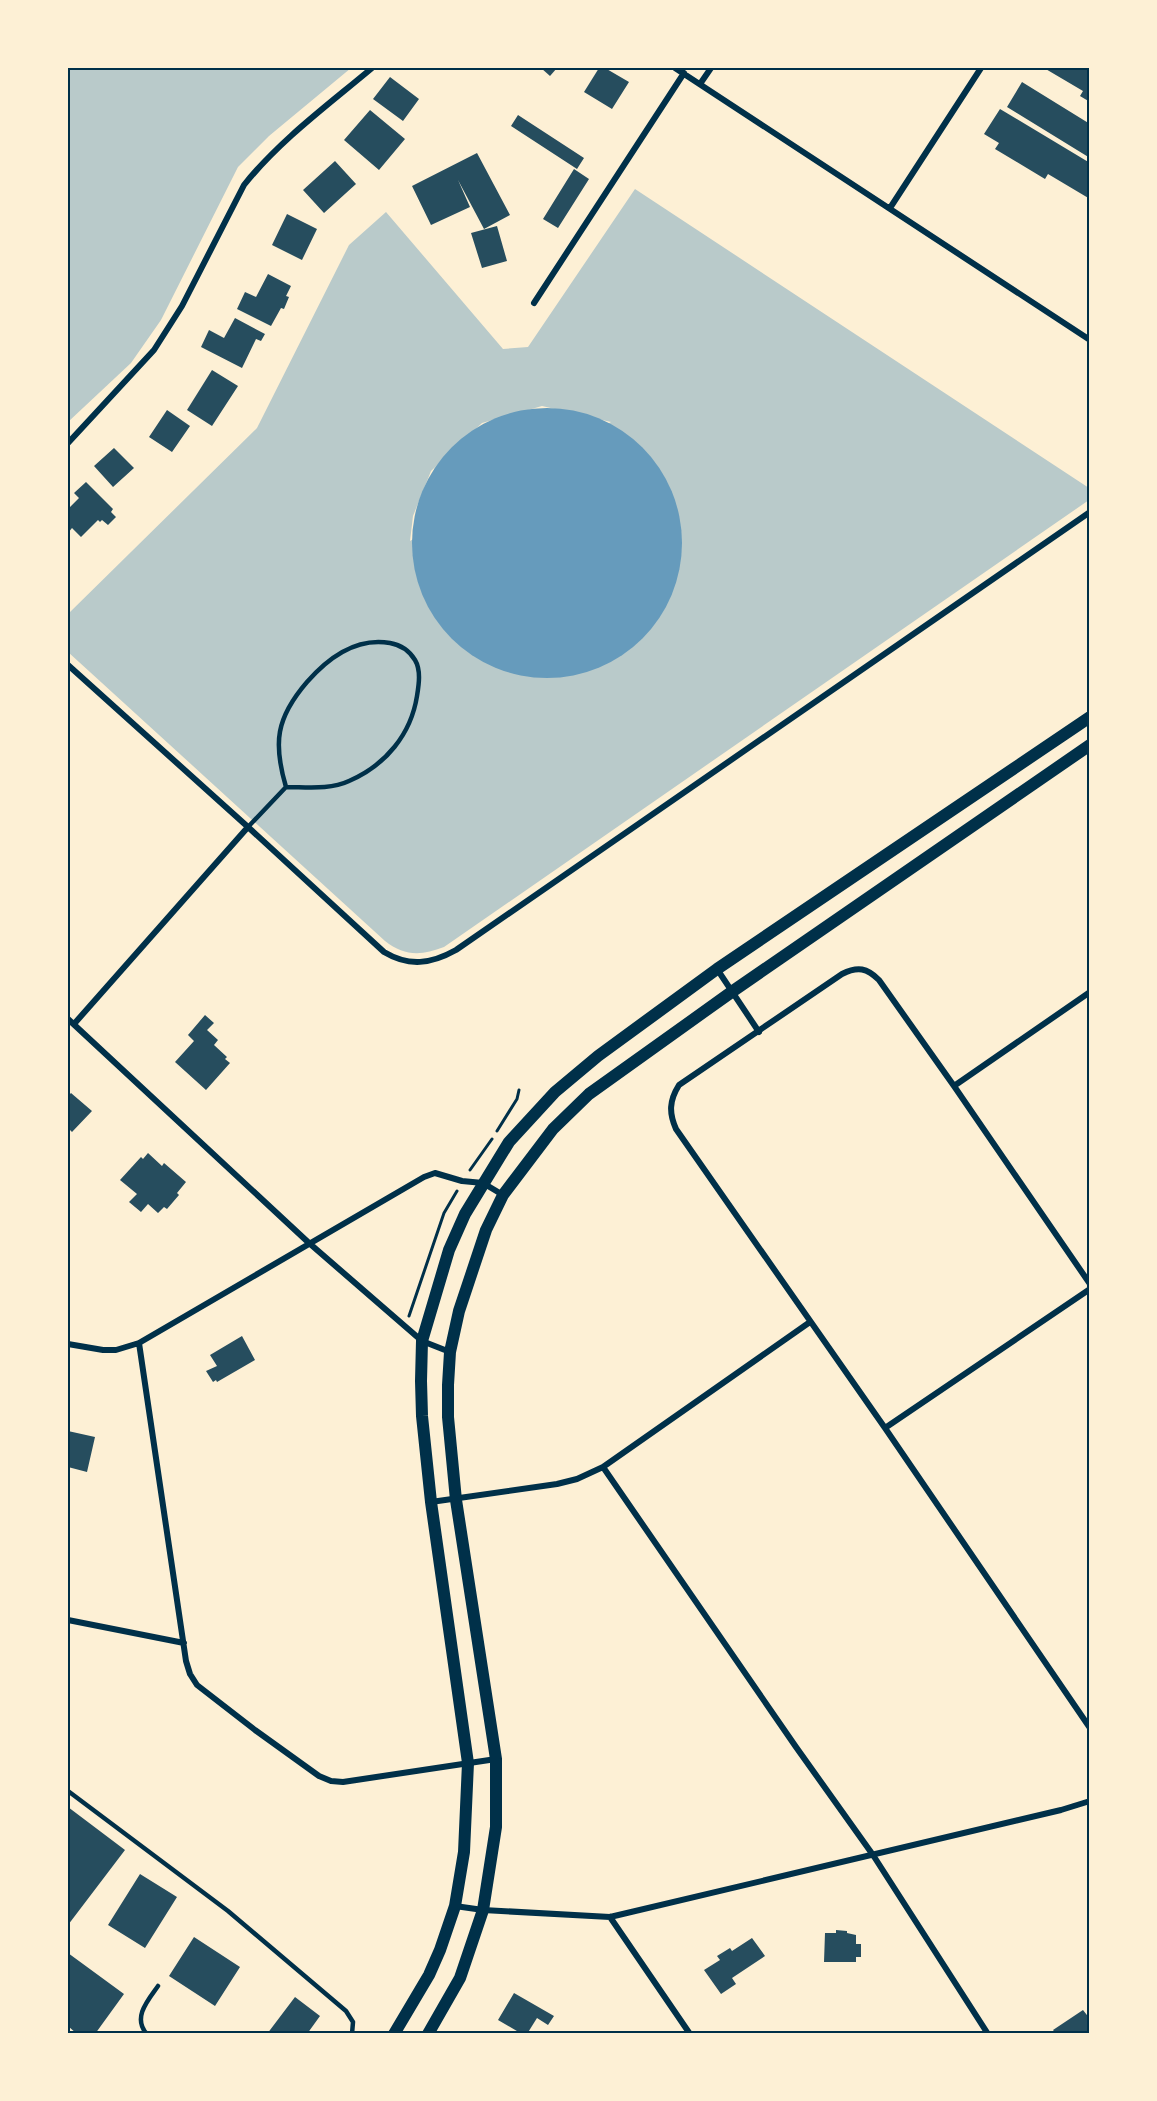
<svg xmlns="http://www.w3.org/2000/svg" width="1157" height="2101" font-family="Raleway,sans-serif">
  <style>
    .green { fill: #b9caca; fill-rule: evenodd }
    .water { fill: #669bbc }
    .building { fill: #264d5e }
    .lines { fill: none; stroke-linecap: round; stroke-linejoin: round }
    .path { stroke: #003049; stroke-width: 3 }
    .service { stroke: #003049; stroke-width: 4.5 }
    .minor { stroke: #003049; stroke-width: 6 }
    .secondary { stroke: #003049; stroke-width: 12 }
    .neatline { fill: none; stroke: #003049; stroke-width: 2 }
  </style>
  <rect width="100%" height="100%" fill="#fdf0d5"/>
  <path class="green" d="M 68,68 L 351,68 L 269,136 L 238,167 L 161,320 L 131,363 L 68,422 Z
    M 635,189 L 1089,488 L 1089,500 L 444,947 C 421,956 404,956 385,941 L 68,652 L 68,614 L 257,428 L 349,245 L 386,212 L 503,349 L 528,347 ZM 542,406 L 611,422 L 410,541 L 413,516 L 431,471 L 482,423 Z"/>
  <path class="water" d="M412 543a135 135 0 1 1 270 0a135 135 0 1 1-270 0Z"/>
  <path class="building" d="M 541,68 L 557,68 L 550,76 Z
    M 599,68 L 605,68 L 629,82 L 612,109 L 584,92 Z
    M 1044,68 L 1090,68 L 1090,102 L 1080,96 L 1083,91 Z
    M 390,77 L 419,99 L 403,121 L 373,99 Z
    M 1022,82 L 1090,124 L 1090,158 L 1007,107 Z
    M 1000,109 L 1090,163 L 1090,199 L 1048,174 L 1045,179 L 995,149 L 999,143 L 984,134 Z
    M 370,110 L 405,139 L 379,170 L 344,140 Z
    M 518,115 L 584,158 L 577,169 L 511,126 Z
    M 477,153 L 510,215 L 484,229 L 458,180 L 470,207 L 431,225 L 412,186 Z
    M 335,161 L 356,184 L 324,213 L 303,190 Z
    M 574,169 L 589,179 L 558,228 L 543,219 Z
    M 287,214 L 317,229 L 302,260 L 272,245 Z
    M 497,226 L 507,261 L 482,268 L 471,233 Z
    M 268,274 L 291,286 L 286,296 L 289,297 L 284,309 L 281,308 L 271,326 L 237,309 L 245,292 L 256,297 Z
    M 235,318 L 265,334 L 261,341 L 256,339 L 242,368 L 201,347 L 209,330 L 224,338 Z
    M 212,370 L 238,386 L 212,426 L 187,410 Z
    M 167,410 L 190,426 L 172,452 L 149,437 Z
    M 114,448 L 134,468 L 113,487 L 94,466 Z
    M 86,482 L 113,509 L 111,512 L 116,517 L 108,525 L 102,520 L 100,522 L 98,520 L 81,537 L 72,528 L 68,533 L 68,509 L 79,498 L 74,493 Z
    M 205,1015 L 214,1023 L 207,1030 L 218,1040 L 214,1045 L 227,1057 L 225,1059 L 230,1063 L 206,1090 L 175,1062 L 194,1041 L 188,1035 Z
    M 71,1093 L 92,1111 L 72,1132 L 68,1128 L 68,1094 L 69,1095 Z
    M 148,1153 L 162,1166 L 164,1163 L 186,1182 L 177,1193 L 179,1195 L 167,1209 L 164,1207 L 158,1213 L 148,1204 L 141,1212 L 129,1202 L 137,1194 L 120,1180 L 141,1157 L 143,1159 Z
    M 242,1336 L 255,1360 L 217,1382 L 216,1380 L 213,1382 L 206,1371 L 217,1366 L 210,1355 Z
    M 68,1431 L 95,1437 L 87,1472 L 68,1467 Z
    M 68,1807 L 125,1850 L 68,1925 Z
    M 140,1874 L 177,1897 L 145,1948 L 108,1925 Z
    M 836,1930 L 847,1931 L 847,1933 L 856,1935 L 856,1944 L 861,1944 L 861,1957 L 856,1957 L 856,1962 L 824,1962 L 825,1933 L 836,1933 Z
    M 194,1937 L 240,1967 L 215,2006 L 169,1976 Z
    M 752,1938 L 765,1956 L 732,1978 L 736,1984 L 721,1994 L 704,1970 L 720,1960 L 717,1956 L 730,1948 L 732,1951 Z
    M 68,1953 L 124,1994 L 95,2034 L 77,2034 L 68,2026 Z
    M 514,1993 L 554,2016 L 548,2025 L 537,2018 L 527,2034 L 522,2034 L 498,2020 Z
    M 295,1997 L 320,2016 L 307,2034 L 267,2034 Z
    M 1083,2010 L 1090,2019 L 1090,2034 L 1056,2034 L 1053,2030 Z"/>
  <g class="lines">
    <path class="path" d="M 497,1131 L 517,1099 L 519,1090
      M 470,1170 L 492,1139
      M 409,1316 L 444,1213 L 457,1191"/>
    <path class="service" d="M 248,827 L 286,787 C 307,787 330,790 349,781 C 386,765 411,734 417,696 C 419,684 421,670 415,660 C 409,650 401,645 390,643 C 356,637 328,658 307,682 C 276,718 273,743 286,787
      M 68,1791 L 228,1911 L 346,2011 L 353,2022 L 352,2034
      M 147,2034 C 132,2018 148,2000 158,1986"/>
    <path class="minor" d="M 675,68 L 1090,340
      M 700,84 L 711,68
      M 890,208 L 981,68
      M 534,303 L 684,73
      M 68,443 L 154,350 L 182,306 L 244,185 C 280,140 328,105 372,68
      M 68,665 L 248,827 L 384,952 C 409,967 431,964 456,950 L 1090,512
      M 717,969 L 759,1032
      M 68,1019 L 309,1243 L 422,1341 L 450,1352
      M 74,1024 L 248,827
      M 954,1086 L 1090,992
      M 1090,1284 L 954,1086 L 879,980 C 867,968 858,966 842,974 L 679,1085 C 669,1101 669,1113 676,1129 L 885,1428 L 1090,1728
      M 139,1343 L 186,1661 L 190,1674 L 197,1685 L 255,1730 L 319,1776 L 331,1781 L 343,1782 L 496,1759
      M 68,1344 L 103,1350 L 116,1350 L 139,1343 L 424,1177 L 435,1173 L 462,1181 L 483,1183 L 503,1195
      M 885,1428 L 1090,1289
      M 603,1467 L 796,1747 L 873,1855 L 988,2034
      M 431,1502 L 557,1484 L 577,1479 L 603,1467 L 810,1322
      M 68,1620 L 184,1643
      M 455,1906 L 483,1910 L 610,1917 L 1061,1810 L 1090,1801
      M 610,1917 L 690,2034"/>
    <path class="secondary" d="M 394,2034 L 429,1975 L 440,1950 L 455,1906 L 464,1852 L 468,1763 L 431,1502 L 422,1416 L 421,1381 L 422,1341 L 449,1250 L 465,1214 L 509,1142 L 555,1092 L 598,1056 L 717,969 L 1090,717
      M 428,2034 L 460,1978 L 483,1910 L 496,1827 L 496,1759 L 456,1500 L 448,1417 L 448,1385 L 450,1352 L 459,1311 L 486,1230 L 503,1195 L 553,1129 L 589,1094 L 733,991 L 1090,745"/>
  </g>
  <rect width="1157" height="2101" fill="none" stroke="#fdf0d5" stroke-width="138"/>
  <rect x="69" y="69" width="1019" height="1963" class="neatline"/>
</svg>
